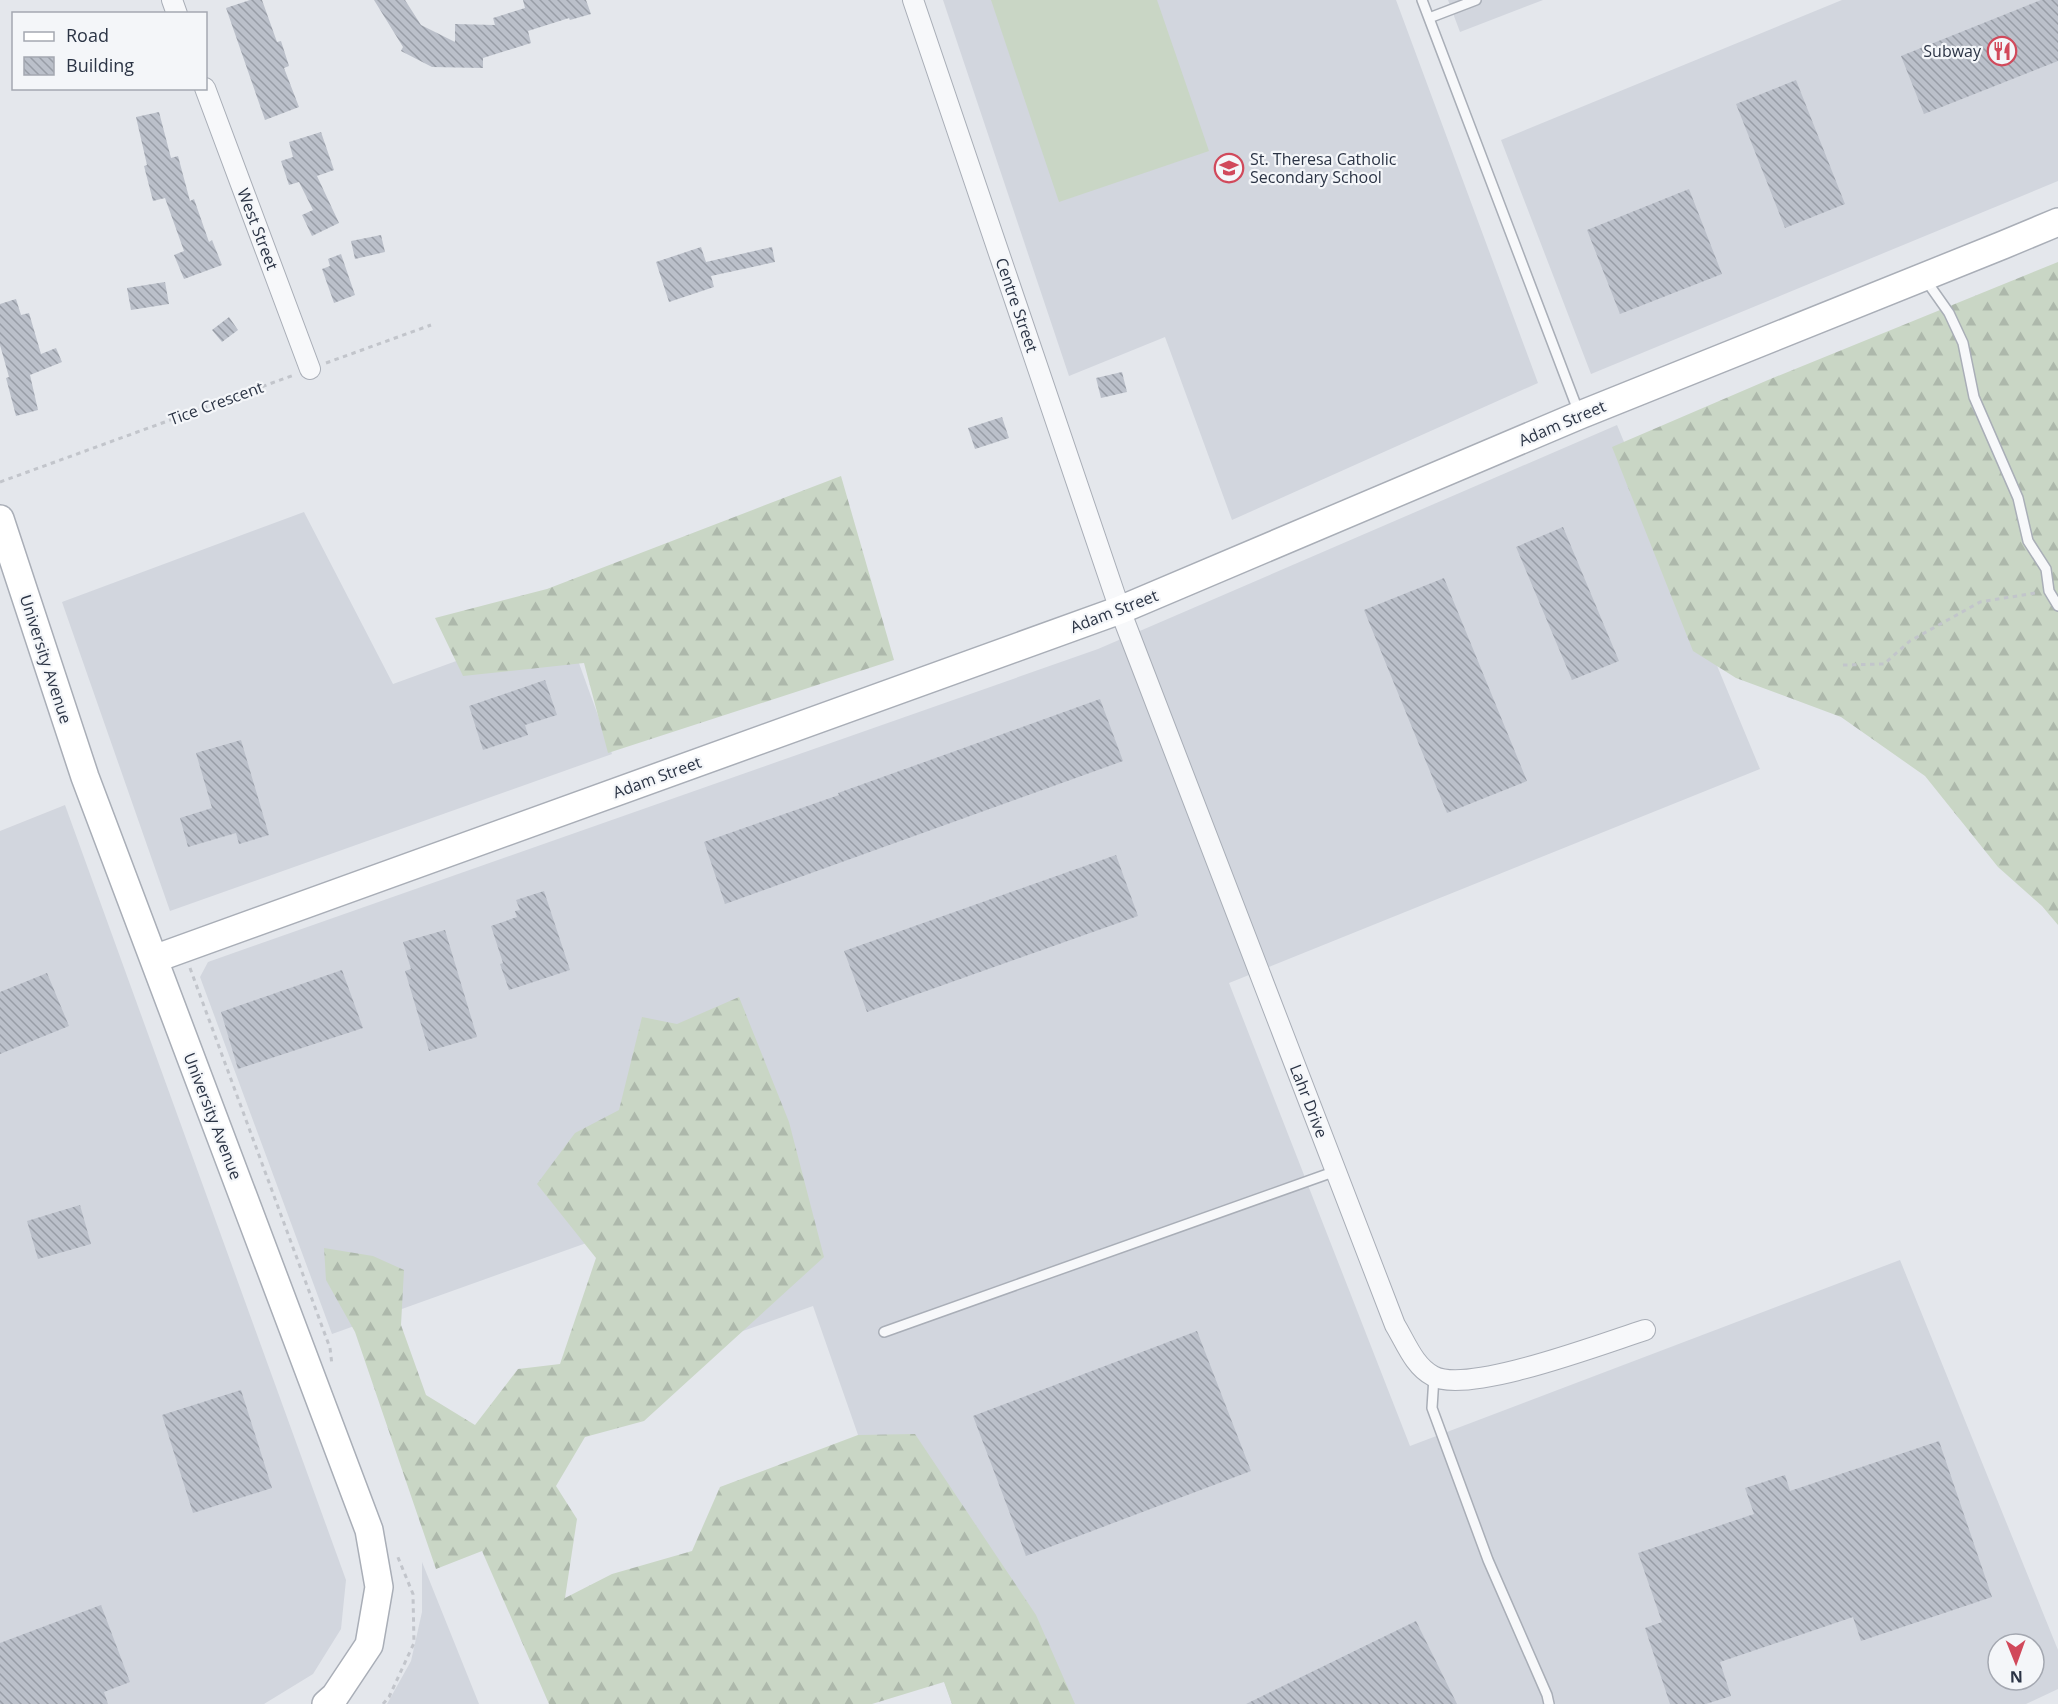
<svg xmlns="http://www.w3.org/2000/svg" width="2058" height="1704" font-family="'Open Sans',sans-serif">
  <style>
    .built { fill: #d2d6de; fill-rule: evenodd }
    .forest { fill: url(#forest-firs) }
    .garden { fill: #c9d6c5 }
    .building { fill: url(#building-back-hatch) }
    .lines { fill: none; stroke-linecap: round; stroke-linejoin: round }
    .lane-casing { stroke: #a9aeb7; stroke-width: 12 }
    .street-casing { stroke: #a9aeb7; stroke-width: 22 }
    .secondary-casing { stroke: #a9aeb7; stroke-width: 30 }
    .path { stroke: #c2c5cb; stroke-width: 3; stroke-dasharray: 4.5 4.5; stroke-linecap: butt }
    .lane { stroke: #f7f8fa; stroke-width: 9 }
    .street { stroke: #f7f8fa; stroke-width: 20 }
    .secondary { stroke: #fff; stroke-width: 27 }
    .labels { text-anchor: middle; dominant-baseline: central; stroke-width: 4.5; stroke-linejoin: round; paint-order: stroke }
    .poi-label { font-size: 16px; fill: #2b3445; stroke: #f4f6f9; text-anchor: end }
    .street-label { font-size: 16px; fill: #2b3445; stroke: #f4f6f9 }
  </style>
  <defs>
    <pattern id="forest-firs" width="22" height="20" patternUnits="userSpaceOnUse" patternTransform="scale(1.5)"><rect width="22" height="20" fill="#c9d6c5"/><path d="M5 1l3.5 6h-7zM16 11l3.5 6h-7z" fill="#adb8ab"/></pattern>
    <pattern id="building-back-hatch" width="6" height="6" patternUnits="userSpaceOnUse" patternTransform="scale(1.5)"><rect width="6" height="6" fill="#bbc0ca"/><path d="M-1 5l2 2M0 0l6 6M5-1l2 2" fill="none" stroke="#989da6"/></pattern>
  </defs>
  <rect width="100%" height="100%" fill="#e4e7ec"/>
  <path class="built" d="M 943,0 L 1396,0 L 1538,383 L 1232,520 L 1165,337 L 1069,376 Z
    M 1448,0 L 1543,0 L 1460,32 Z
    M 1842,0 L 2058,0 L 2058,181 L 1591,374 L 1501,140 Z
    M 1617,425 L 1760,769 L 1229,983 L 1410,1446 L 1900,1260 L 2058,1650 L 2058,1689 L 2026,1704 L 952,1704 L 813,1306 L 709,1343 L 662,1216 L 332,1334 L 200,977 L 208,962 L 1098,649 ZM 1998,1644 L 2034,1644 L 2034,1680 L 1998,1680 Z
    M 304,512 L 393,684 L 564,622 L 612,754 L 170,911 L 62,602 Z
    M 65,805 L 346,1580 L 341,1629 L 313,1674 L 264,1704 L 0,1704 L 0,831 Z
    M 422,1562 L 479,1704 L 387,1704 L 411,1661 L 422,1612 Z"/>
  <path class="forest" d="M 2058,262 L 2058,925 L 2042,906 L 1998,867 L 1925,776 L 1841,717 L 1736,678 L 1693,651 L 1612,447 L 1768,380 Z
    M 841,476 L 894,660 L 608,753 L 584,663 L 463,676 L 435,618 L 547,589 Z
    M 739,997 L 789,1122 L 824,1257 L 644,1421 L 585,1437 L 556,1486 L 577,1519 L 565,1598 L 612,1574 L 692,1551 L 720,1487 L 858,1435 L 915,1434 L 1036,1615 L 1075,1704 L 952,1704 L 944,1682 L 872,1704 L 549,1704 L 482,1551 L 436,1569 L 355,1332 L 326,1280 L 324,1248 L 373,1256 L 404,1270 L 401,1325 L 426,1395 L 475,1425 L 518,1369 L 560,1364 L 596,1258 L 537,1184 L 575,1133 L 619,1110 L 642,1017 L 677,1024 Z"/>
  <path class="garden" d="M 991,0 L 1157,0 L 1209,151 L 1059,202 Z"/>
  <path class="building" d="M 250,0 L 262,0 L 277,42 L 281,41 L 289,66 L 284,68 L 299,107 L 265,120 L 226,8 Z
    M 374,0 L 405,0 L 421,25 L 455,42 L 455,24 L 495,25 L 493,18 L 525,8 L 523,0 L 586,0 L 591,14 L 570,20 L 569,18 L 528,31 L 531,43 L 483,58 L 483,68 L 432,67 L 401,51 L 403,47 Z
    M 2041,0 L 2058,0 L 2058,61 L 1924,114 L 1901,56 Z
    M 1796,80 L 1845,204 L 1785,228 L 1736,104 Z
    M 159,112 L 171,158 L 178,156 L 190,201 L 194,199 L 209,242 L 212,240 L 222,265 L 184,279 L 174,255 L 184,251 L 165,198 L 153,201 L 144,166 L 147,165 L 136,117 Z
    M 321,132 L 334,170 L 317,176 L 339,223 L 312,236 L 302,215 L 313,210 L 299,182 L 289,185 L 281,161 L 293,157 L 289,142 Z
    M 1689,189 L 1722,274 L 1620,314 L 1587,230 Z
    M 381,235 L 385,252 L 355,259 L 351,241 Z
    M 701,247 L 706,262 L 772,247 L 775,262 L 711,276 L 714,287 L 669,302 L 656,262 Z
    M 341,254 L 355,295 L 334,303 L 322,269 L 330,266 L 328,259 Z
    M 165,282 L 169,304 L 131,310 L 127,288 Z
    M 16,299 L 21,315 L 29,313 L 41,354 L 56,348 L 62,362 L 30,375 L 38,410 L 16,416 L 6,378 L 9,377 L 0,345 L 0,304 Z
    M 229,317 L 238,330 L 222,342 L 212,330 Z
    M 1122,372 L 1127,392 L 1101,398 L 1096,378 Z
    M 1002,417 L 1009,438 L 975,449 L 968,428 Z
    M 1563,527 L 1619,661 L 1572,680 L 1516,547 Z
    M 1444,578 L 1527,781 L 1447,813 L 1364,610 Z
    M 545,680 L 557,715 L 525,725 L 528,735 L 483,750 L 469,706 Z
    M 1100,699 L 1123,761 L 725,904 L 704,842 L 839,795 L 838,793 Z
    M 241,740 L 269,835 L 239,844 L 236,833 L 188,847 L 180,818 L 212,808 L 196,753 Z
    M 1116,855 L 1138,916 L 867,1012 L 844,951 Z
    M 544,891 L 570,970 L 509,990 L 500,964 L 503,963 L 491,926 L 517,917 L 515,911 L 520,910 L 516,900 Z
    M 445,930 L 477,1037 L 429,1051 L 405,971 L 411,969 L 403,942 Z
    M 342,970 L 363,1028 L 238,1069 L 221,1012 Z
    M 47,973 L 69,1026 L 0,1054 L 0,992 Z
    M 80,1205 L 91,1244 L 38,1259 L 27,1221 Z
    M 1197,1331 L 1251,1471 L 1026,1556 L 973,1416 Z
    M 241,1390 L 272,1488 L 193,1513 L 162,1415 Z
    M 1939,1441 L 1992,1597 L 1861,1641 L 1853,1617 L 1720,1662 L 1731,1696 L 1706,1704 L 1670,1704 L 1645,1628 L 1662,1622 L 1638,1553 L 1754,1514 L 1745,1488 L 1785,1475 L 1790,1491 Z
    M 101,1605 L 130,1682 L 104,1692 L 108,1704 L 0,1704 L 0,1643 Z
    M 1416,1621 L 1457,1704 L 1246,1704 Z"/>
  <g class="lines">
    <g class="lane-casing">
      <path id="lane" d="M 1422,0 L 1579,413
        M 1429,18 L 1476,0
        M 1925,279 L 1949,313 L 1963,343 L 1974,397 L 2018,498 L 2028,541 L 2046,569 L 2049,591 L 2058,606
        M 884,1332 L 1336,1171
        M 1434,1377 L 1432,1408 L 1488,1560 L 1547,1695 L 1549,1704"/>
    </g>
    <g class="street-casing">
      <path id="street" d="M 172,0 L 177,14
        M 913,0 L 1120,610 L 1395,1325 C 1406,1343 1414,1366 1433,1376 C 1468,1395 1604,1343 1645,1330
        M 205,88 L 310,369"/>
    </g>
    <g class="secondary-casing">
      <path id="secondary" d="M 0,519 L 85,777 L 369,1530 L 379,1587 L 369,1645 L 335,1696 L 326,1704
        M 154,959 L 1120,610 L 1580,415 L 2003,245 L 2058,222"/>
    </g>
    <path class="path" d="M 326,363 L 431,325
      M 0,482 L 294,375
      M 1843,665 L 1884,664 L 1910,641 L 1980,602 L 2035,593
      M 190,968 L 330,1348 L 332,1365
      M 383,1704 L 389,1697 L 414,1643 L 413,1594 L 397,1555"/>
    <use href="#lane" class="lane"/>
    <use href="#street" class="street"/>
    <use href="#secondary" class="secondary"/>
  </g>
  <defs>
    <g id="restaurant-ring" transform="scale(1.5)"><circle r="9.5" fill="#f4f6f9" stroke="#d1495b" stroke-width="1.5"/><path d="M-5-6h1v4h1v-4h1v4h1v-4h1v5L-1.5 .5V6h-2V.5L-5-1ZM5-6V6H3V1.5H1.5Q1.5-4 5-6Z" fill="#d1495b"/></g>
    <g id="school-ring" transform="scale(1.5)"><circle r="9.5" fill="#f4f6f9" stroke="#d1495b" stroke-width="1.5"/><path d="M0-5L7-2L0 1L-7-2ZM-4 1L0 2.5L4 1V4Q0 6-4 4Z" fill="#d1495b"/></g>
  </defs>
  <g fill-rule="evenodd">
    <use href="#restaurant-ring" x="2002" y="51"/>
    <use href="#school-ring" x="1229" y="168"/>
  </g>
  <g class="labels">
    <g class="poi-label">
      <text x="1981" y="51">Subway</text>
      <text x="1250" y="159" text-anchor="start">St. Theresa Catholic<tspan x="1250" dy="18">Secondary School</tspan></text>
    </g>
    <g class="street-label">
      <text transform="translate(258 229) rotate(69)">West Street</text>
      <text transform="translate(1017 305) rotate(71)">Centre Street</text>
      <text transform="translate(216 403) rotate(-20)">Tice Crescent</text>
      <text transform="translate(1562 423) rotate(-23)">Adam Street</text>
      <text transform="translate(1114 611) rotate(-21)">Adam Street</text>
      <text transform="translate(46 659) rotate(72)">University Avenue</text>
      <text transform="translate(657 777) rotate(-20)">Adam Street</text>
      <text transform="translate(1309 1101) rotate(69)">Lahr Drive</text>
      <text transform="translate(213 1116) rotate(69)">University Avenue</text>
    </g>
  </g>
  <rect x="12" y="12" width="195" height="78" fill="#f4f6f9" stroke="#a4a8b1" stroke-width="1.5"/>
  <rect x="24" y="32" width="30" height="9" fill="#ffffff" stroke="#a4a8b1" stroke-width="1.5"/>
  <text x="66" y="42" font-size="18" fill="#2b3445">Road</text>
  <rect x="24" y="57" width="30" height="18" fill="url(#building-back-hatch)" stroke="#a4a8b1" stroke-width="1.5"/>
  <text x="66" y="72" font-size="18" fill="#2b3445">Building</text>
  <g transform="translate(2016 1662) rotate(179)"><circle r="28" fill="#f4f6f9" stroke="#a4a8b1" stroke-width="1.5"/>
  <path d="M0-4.5L10 22L0 15L-10 22Z" fill="#d1495b"/>
  <text y="-9" font-size="16" font-weight="bold" text-anchor="middle" fill="#2b3445">N</text>
  </g>
</svg>
